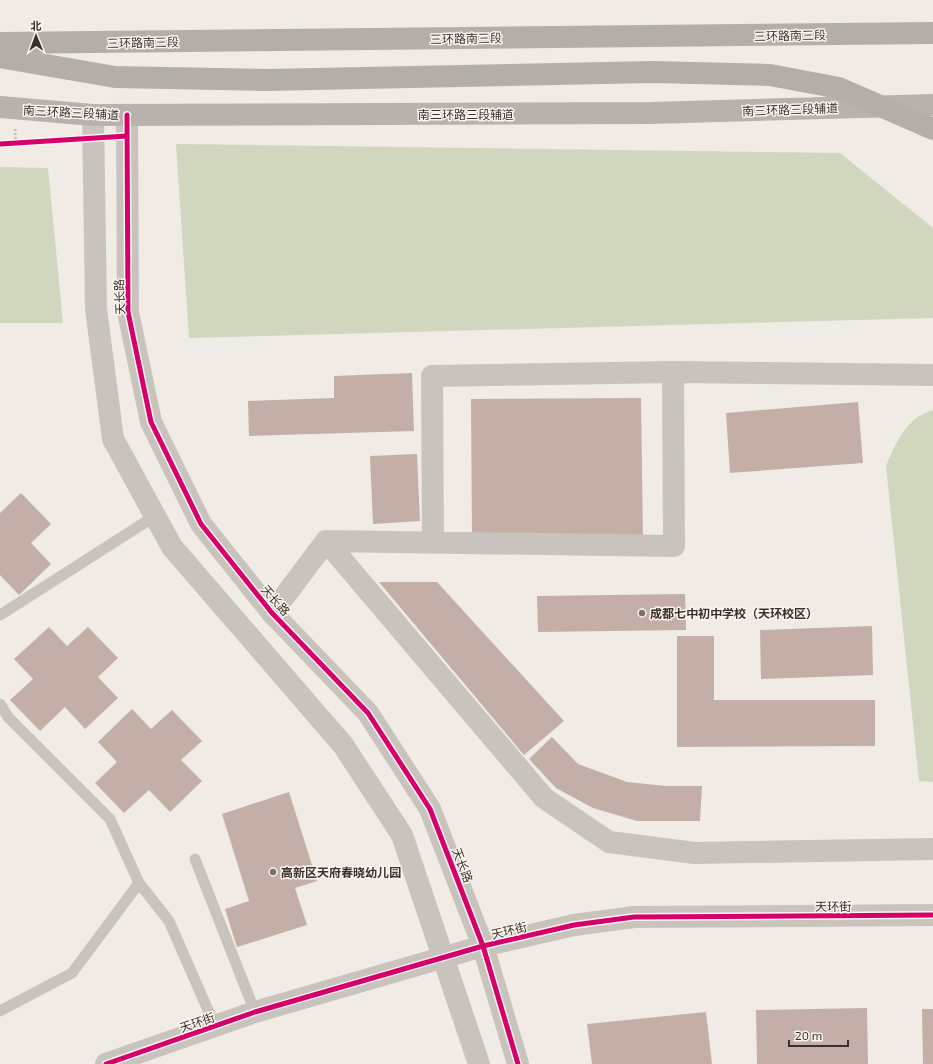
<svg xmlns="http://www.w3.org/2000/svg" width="933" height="1064" font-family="'Exo 2','Noto Sans SC',sans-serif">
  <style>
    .green { fill: #d1d6bf }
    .building { fill: #c3afa7 }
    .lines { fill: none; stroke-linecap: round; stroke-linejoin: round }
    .path { stroke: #c2bbb6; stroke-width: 2.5; stroke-dasharray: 2 2; stroke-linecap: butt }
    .service { stroke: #c9c3be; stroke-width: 11 }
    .minor { stroke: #c9c3be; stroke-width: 22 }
    .tertiary { stroke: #c9c3be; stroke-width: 22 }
    .primary { stroke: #b8b1ad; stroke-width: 22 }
    .trunk { stroke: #b4aea8; stroke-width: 22 }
    .cycleway-casing { stroke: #fbf5ee; stroke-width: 8 }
    .cycleway { stroke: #d6006c; stroke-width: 5 }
    .poi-dot { fill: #7a716c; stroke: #fbf5ee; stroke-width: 1.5 }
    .labels { text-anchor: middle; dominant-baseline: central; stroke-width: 3; stroke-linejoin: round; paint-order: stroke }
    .street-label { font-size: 12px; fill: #3b302b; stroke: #fbf5ee }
    .poi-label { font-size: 12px; font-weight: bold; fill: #3b302b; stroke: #fbf5ee; text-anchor: start }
  </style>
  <rect width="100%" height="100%" fill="#f0ebe5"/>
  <path class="green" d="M 176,144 L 840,153 L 933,228 L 933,318 L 189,338 Z
    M 0,167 L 48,168 L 63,323 L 0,323 Z
    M 933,410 L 933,782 L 919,781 L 886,466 C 897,441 906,418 933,410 Z"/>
  <path class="building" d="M 412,373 L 414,431 L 249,436 L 248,401 L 334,398 L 334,376 Z
    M 641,398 L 643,539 L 472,540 L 471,399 Z
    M 858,402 L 863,463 L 730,473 L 726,413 Z
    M 417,454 L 420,521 L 373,524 L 370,456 Z
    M 21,493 L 51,524 L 31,543 L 51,564 L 19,595 L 0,575 L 0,513 Z
    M 379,582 L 437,582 L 564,721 L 524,755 Z
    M 685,594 L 686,630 L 538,632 L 537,596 Z
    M 872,626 L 873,675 L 761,679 L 760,630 Z
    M 49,627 L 67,646 L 88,627 L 118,658 L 98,677 L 118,698 L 85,729 L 65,707 L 40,731 L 10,700 L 33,679 L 14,659 Z
    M 677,636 L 714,636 L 714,700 L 875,700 L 875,746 L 677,747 Z
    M 132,709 L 151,729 L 172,710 L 202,741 L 181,760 L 202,781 L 170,812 L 149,790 L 124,813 L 95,783 L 117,762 L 98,742 Z
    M 552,737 L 578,764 L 627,782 L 666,786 L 702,786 L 700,821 L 637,821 L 593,808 L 556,788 L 529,759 Z
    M 289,792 L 317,881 L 295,888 L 307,925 L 237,947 L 225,909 L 249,901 L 222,814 Z
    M 867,1008 L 868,1064 L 757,1064 L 756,1010 Z
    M 922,1009 L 933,1009 L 933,1064 L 923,1064 Z
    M 706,1012 L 712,1064 L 592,1064 L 587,1024 Z"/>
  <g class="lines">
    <path class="path" d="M 15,129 L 16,144"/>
    <path class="service" d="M 0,615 L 155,516
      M 0,704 L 8,717 L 110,819 L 139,883 L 169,921 L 215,1026
      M 195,859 L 255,1012
      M 0,1011 L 72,973 L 139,883"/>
    <path class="minor" d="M 326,541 L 544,798 L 609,842 L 695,853 L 933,849
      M 433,543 L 432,376 L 673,372 L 933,375
      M 272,613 L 326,541 L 674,546 L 673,372"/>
    <path class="tertiary" d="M 93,115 L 96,309 L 113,439 L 172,547 L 343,745 L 402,835 L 479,1064
      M 127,115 L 128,312 L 151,422 L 201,524 L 272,613 L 368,713 L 430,809 L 483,946 L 518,1064
      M 106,1064 L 255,1012 L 483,946 L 574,925 L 634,917 L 933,915"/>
    <path class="primary" d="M 0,107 L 93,115 L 650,113 L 933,105"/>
    <path class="trunk" d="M 0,43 L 933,33
      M 0,57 L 115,77 L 264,80 L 654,72 L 770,75 L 839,88 L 933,129"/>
    <g class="cycleway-casing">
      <path id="cycleway" d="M 127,115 L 128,312 L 151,422 L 201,524 L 272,613 L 368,713 L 430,809 L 483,946 L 518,1064
        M 0,144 L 127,136
        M 106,1064 L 255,1012 L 483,946 L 574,925 L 634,917 L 933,915"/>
    </g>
    <use href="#cycleway" class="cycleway"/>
  </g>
  <g class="poi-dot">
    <circle cx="642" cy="613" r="4"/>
    <circle cx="273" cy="872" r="4"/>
  </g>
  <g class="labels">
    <g class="street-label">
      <text transform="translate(790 35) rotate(-1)">三环路南三段</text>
      <text transform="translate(466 38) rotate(-1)">三环路南三段</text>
      <text transform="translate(143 42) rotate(-1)">三环路南三段</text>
      <text transform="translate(790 109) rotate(-2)">南三环路三段辅道</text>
      <text transform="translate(71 112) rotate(3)">南三环路三段辅道</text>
      <text x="466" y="114">南三环路三段辅道</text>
      <text transform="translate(119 297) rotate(-92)">天长路</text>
      <text transform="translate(276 600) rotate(49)">天长路</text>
      <text transform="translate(463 865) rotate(69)">天长路</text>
      <text x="833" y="906">天环街</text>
      <text transform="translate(509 930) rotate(-13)">天环街</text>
      <text transform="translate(197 1022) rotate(-19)">天环街</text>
    </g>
    <g class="poi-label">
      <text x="650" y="613">成都七中初中学校（天环校区）</text>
      <text x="281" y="872">高新区天府春晓幼儿园</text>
    </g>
  </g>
  <g transform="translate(36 36) rotate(359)" stroke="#fbf5ee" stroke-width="3" paint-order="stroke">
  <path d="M0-3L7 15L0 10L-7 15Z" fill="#3b302b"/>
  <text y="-6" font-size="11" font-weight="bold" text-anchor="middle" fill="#3b302b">北</text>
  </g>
  <path d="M789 1040v6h59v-6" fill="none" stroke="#3b302b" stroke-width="2"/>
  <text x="795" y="1040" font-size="12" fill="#3b302b" stroke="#fbf5ee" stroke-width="3" paint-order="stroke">20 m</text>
</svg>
